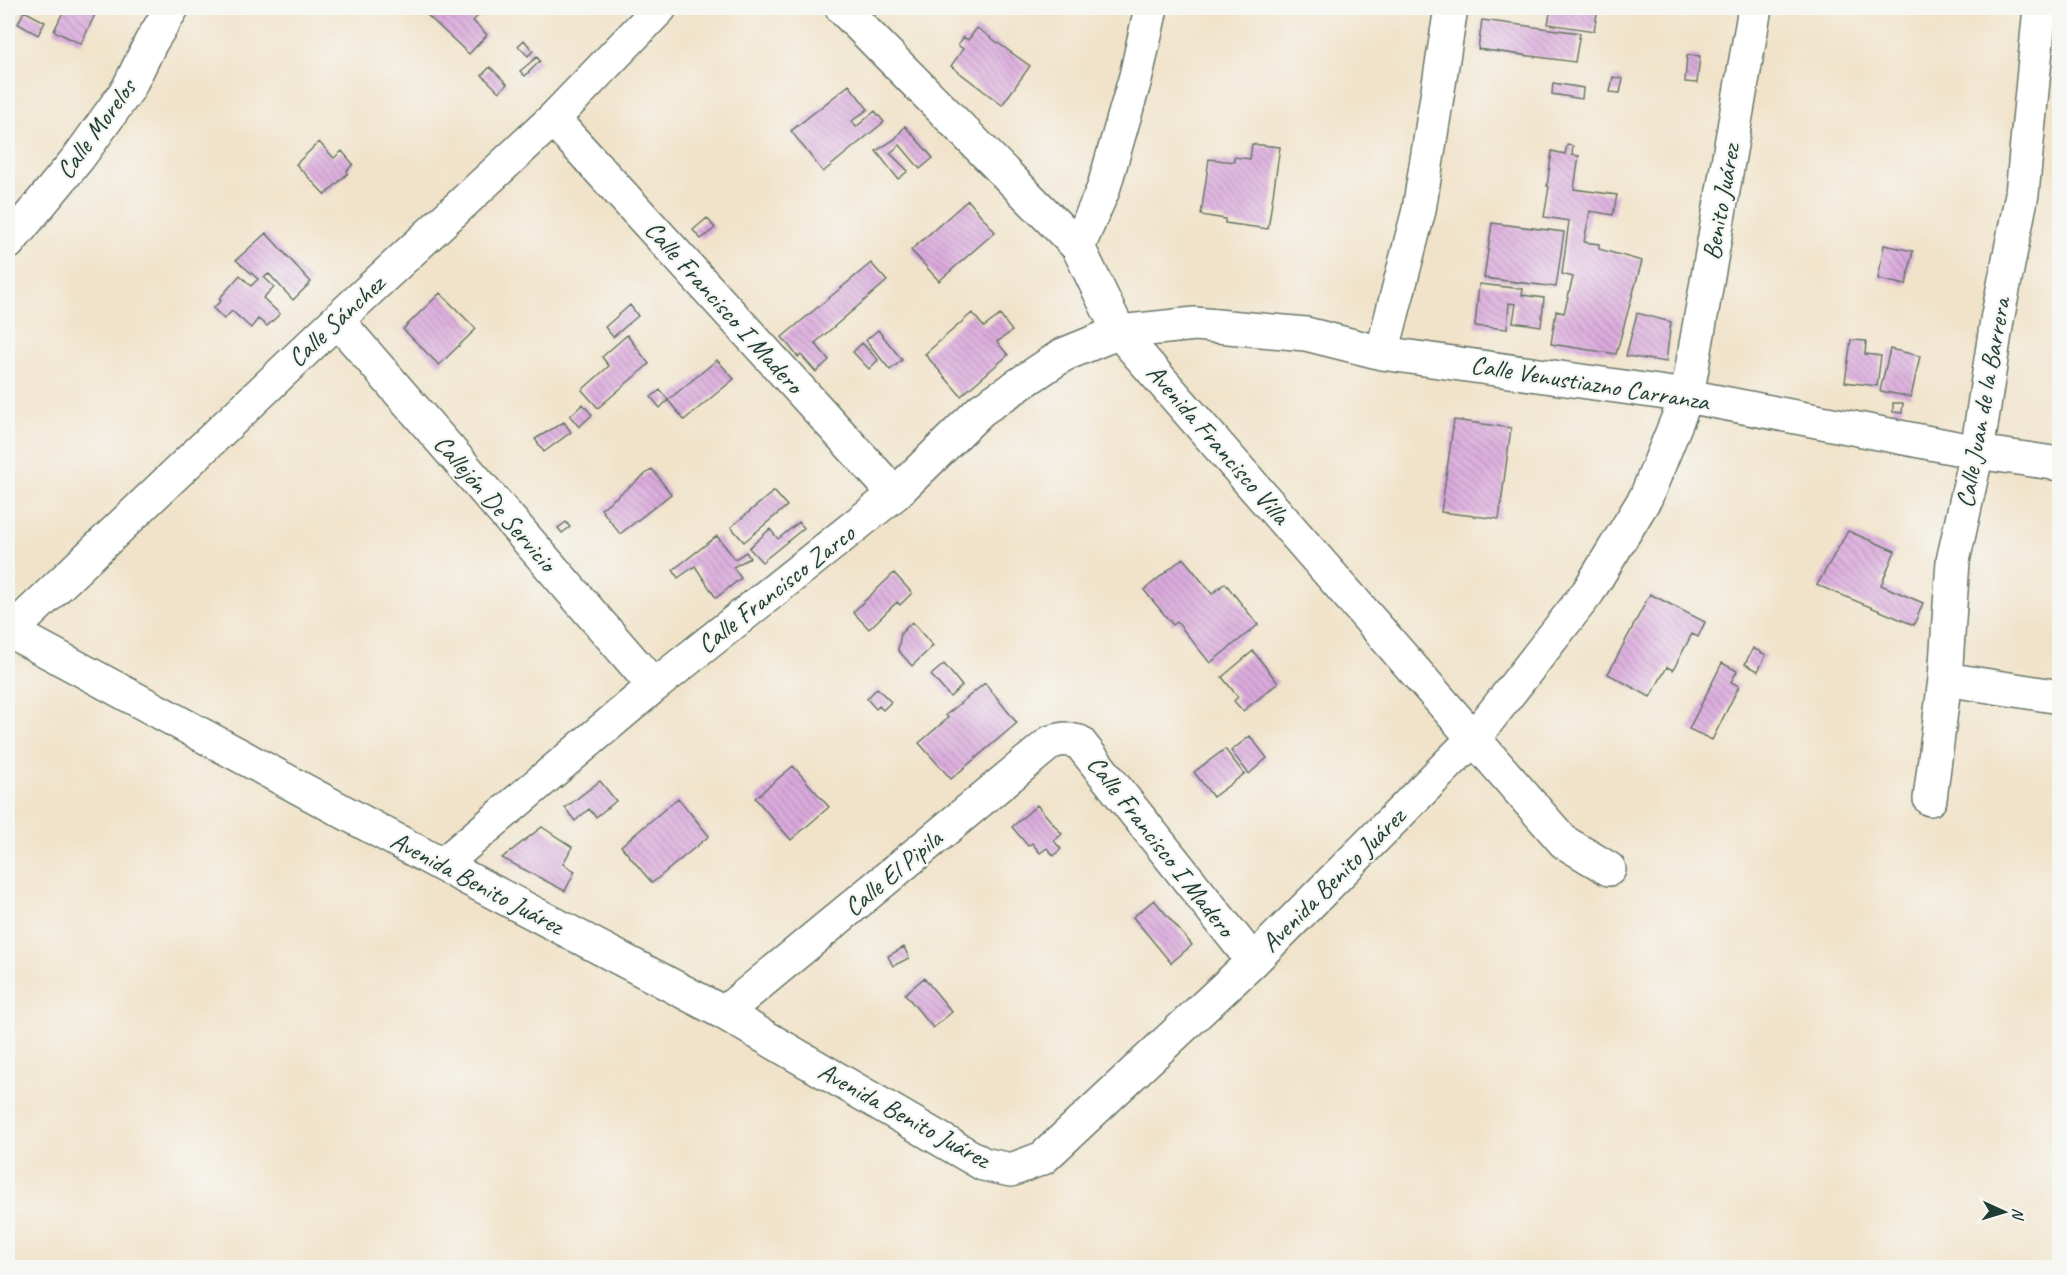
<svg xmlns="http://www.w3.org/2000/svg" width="2067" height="1275" font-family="Caveat,sans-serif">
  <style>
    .building { fill: url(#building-back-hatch) }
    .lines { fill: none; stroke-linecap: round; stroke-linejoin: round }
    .minor-casing { stroke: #687768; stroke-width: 36 }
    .path { stroke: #687768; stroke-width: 4; stroke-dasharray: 4.5 4.5; stroke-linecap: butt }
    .minor { stroke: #fff; stroke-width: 33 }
    .labels { text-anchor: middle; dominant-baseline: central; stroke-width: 4.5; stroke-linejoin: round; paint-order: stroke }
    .street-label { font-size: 26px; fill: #1f3d34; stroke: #f6f6f2 }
  </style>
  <defs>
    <pattern id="building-back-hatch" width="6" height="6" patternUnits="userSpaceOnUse" patternTransform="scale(1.5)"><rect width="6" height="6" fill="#dbaadd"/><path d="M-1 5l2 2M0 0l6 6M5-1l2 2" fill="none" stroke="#b18cb4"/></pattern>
  </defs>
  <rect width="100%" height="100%" fill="#f6f6f2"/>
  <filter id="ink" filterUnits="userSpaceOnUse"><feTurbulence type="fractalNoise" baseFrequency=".0167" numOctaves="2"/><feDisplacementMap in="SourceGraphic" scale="12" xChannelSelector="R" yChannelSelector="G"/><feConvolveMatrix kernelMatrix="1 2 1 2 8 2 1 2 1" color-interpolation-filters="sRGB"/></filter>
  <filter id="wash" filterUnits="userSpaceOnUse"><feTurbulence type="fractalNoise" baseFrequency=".008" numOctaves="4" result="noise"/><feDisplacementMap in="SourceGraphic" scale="24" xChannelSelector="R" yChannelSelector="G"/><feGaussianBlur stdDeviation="1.35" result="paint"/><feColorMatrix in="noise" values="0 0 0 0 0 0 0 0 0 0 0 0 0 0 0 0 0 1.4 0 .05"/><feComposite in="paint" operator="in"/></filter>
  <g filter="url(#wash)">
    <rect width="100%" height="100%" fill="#f1e3ca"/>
    <g id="blocks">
      <path class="building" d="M 8,8 L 17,8 L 8,22 Z
        M 65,8 L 98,8 L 81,44 L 54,31 Z
        M 430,8 L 483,8 L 484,9 L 473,21 L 487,35 L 469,54 L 425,13 Z
        M 1551,8 L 1598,8 L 1594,31 L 1548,24 Z
        M 24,11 L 45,22 L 38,35 L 18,24 Z
        M 1482,20 L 1580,33 L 1575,62 L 1478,49 Z
        M 977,28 L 1030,66 L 1002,105 L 951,66 L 963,49 L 958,45 L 963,37 L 968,40 Z
        M 524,40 L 533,51 L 528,56 L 518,46 Z
        M 1687,55 L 1700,56 L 1697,83 L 1685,82 Z
        M 537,57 L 540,61 L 525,76 L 520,71 Z
        M 490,67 L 507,84 L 499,92 L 482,75 Z
        M 1613,77 L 1623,79 L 1620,93 L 1610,92 Z
        M 1553,83 L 1583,88 L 1582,99 L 1552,94 Z
        M 849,85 L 868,109 L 852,121 L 856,127 L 875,111 L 884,122 L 823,172 L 791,131 Z
        M 905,126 L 933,158 L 920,169 L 900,145 L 890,153 L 908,171 L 898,179 L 876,151 L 895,139 Z
        M 319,142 L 334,158 L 342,151 L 353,164 L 347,171 L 348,173 L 325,195 L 296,164 Z
        M 1252,144 L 1280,147 L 1268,229 L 1225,223 L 1225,219 L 1201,215 L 1209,159 L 1234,162 L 1234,157 L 1250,159 Z
        M 1567,145 L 1573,146 L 1572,155 L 1579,156 L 1574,189 L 1617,195 L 1613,215 L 1590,211 L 1584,242 L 1599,244 L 1599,249 L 1642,261 L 1616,354 L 1551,344 L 1556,311 L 1564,313 L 1573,277 L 1562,274 L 1569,221 L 1544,217 L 1549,187 L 1547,186 L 1552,151 L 1565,154 Z
        M 968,200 L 995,232 L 939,281 L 911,250 Z
        M 707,218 L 715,228 L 701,239 L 693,230 Z
        M 1492,223 L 1564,232 L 1556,287 L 1484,278 Z
        M 266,233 L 311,282 L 293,300 L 269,274 L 264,277 L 274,287 L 263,298 L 280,314 L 267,326 L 258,319 L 251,328 L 232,311 L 224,319 L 213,308 L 221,301 L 219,299 L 240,275 L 251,286 L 258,279 L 236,260 Z
        M 1884,245 L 1913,251 L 1906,285 L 1878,279 Z
        M 871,263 L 887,281 L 815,343 L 829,360 L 816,372 L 801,355 L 798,357 L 782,337 Z
        M 1479,284 L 1523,289 L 1522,295 L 1544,298 L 1541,326 L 1513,322 L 1516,304 L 1509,303 L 1507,329 L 1475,326 Z
        M 440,293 L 476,329 L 439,365 L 403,329 Z
        M 630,305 L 638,316 L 613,337 L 605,327 Z
        M 972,313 L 984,327 L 1000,315 L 1012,331 L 997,342 L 1008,355 L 961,396 L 925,354 Z
        M 1637,313 L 1671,322 L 1666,362 L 1626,356 Z
        M 878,330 L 902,360 L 890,370 L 866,340 Z
        M 627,335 L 649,364 L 598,408 L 582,390 L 609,366 L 602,357 Z
        M 1851,340 L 1866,341 L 1865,354 L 1881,356 L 1877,386 L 1845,382 Z
        M 862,343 L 878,360 L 869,369 L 853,352 Z
        M 1890,349 L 1920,356 L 1911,397 L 1880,391 Z
        M 717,360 L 734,379 L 684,420 L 668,400 Z
        M 660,390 L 668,400 L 660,408 L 651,397 Z
        M 1893,403 L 1903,403 L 1902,413 L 1893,412 Z
        M 583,404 L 592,415 L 579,427 L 570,416 Z
        M 1454,420 L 1511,428 L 1499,519 L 1441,512 Z
        M 564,422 L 571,432 L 544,452 L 535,439 Z
        M 652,469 L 671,494 L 620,534 L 601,509 Z
        M 774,491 L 787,506 L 744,542 L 731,527 Z
        M 566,522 L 570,527 L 562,533 L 558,528 Z
        M 799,522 L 804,528 L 762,562 L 749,548 L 770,529 L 778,539 Z
        M 1848,531 L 1895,551 L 1881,585 L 1923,603 L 1914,625 L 1817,585 Z
        M 717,536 L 735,559 L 746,552 L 750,558 L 733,567 L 741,578 L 716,598 L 695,566 L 678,578 L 673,570 Z
        M 1183,558 L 1212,594 L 1225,583 L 1258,625 L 1210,663 L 1177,622 L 1173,625 L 1144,590 Z
        M 894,573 L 912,593 L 900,605 L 897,602 L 869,629 L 853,612 Z
        M 1650,594 L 1705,622 L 1698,637 L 1692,634 L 1673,670 L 1667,667 L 1650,697 L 1608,674 Z
        M 912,622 L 933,646 L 912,666 L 898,650 L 901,633 Z
        M 1753,648 L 1766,655 L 1758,671 L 1745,664 Z
        M 1253,651 L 1278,683 L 1243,711 L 1234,701 L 1238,697 L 1222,677 Z
        M 1722,663 L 1737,671 L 1731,682 L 1739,686 L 1712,740 L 1689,729 Z
        M 944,664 L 962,686 L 950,697 L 931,675 Z
        M 985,683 L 1017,723 L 951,779 L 919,743 L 948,718 L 946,715 Z
        M 877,688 L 891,702 L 883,710 L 879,706 L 876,709 L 867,699 Z
        M 1250,736 L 1267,758 L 1249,774 L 1231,751 Z
        M 1225,749 L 1244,774 L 1213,797 L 1194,772 Z
        M 793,766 L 829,807 L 791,840 L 755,798 Z
        M 600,781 L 616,801 L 596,817 L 589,809 L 575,821 L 565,808 Z
        M 678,798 L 709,836 L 652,883 L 621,846 Z
        M 1037,805 L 1062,834 L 1054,841 L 1061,849 L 1054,856 L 1047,848 L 1040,853 L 1032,843 L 1028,846 L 1012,827 Z
        M 542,827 L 572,847 L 563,864 L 575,871 L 565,891 L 502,858 Z
        M 1154,900 L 1192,945 L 1171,963 L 1133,917 Z
        M 904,947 L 909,958 L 893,966 L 888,956 Z
        M 924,978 L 952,1012 L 933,1028 L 905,994 Z"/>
    </g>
  </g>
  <g filter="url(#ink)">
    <use href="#blocks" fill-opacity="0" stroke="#687768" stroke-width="1.5"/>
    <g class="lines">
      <g class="minor-casing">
        <path id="minor" d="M 842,8 L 1078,247 L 1119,332 L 1564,842 L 1609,869
          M 553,119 L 895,494
          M 8,243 L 79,157 L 128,89 L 151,42 L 172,8
          M 1078,247 L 1103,190 L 1136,76 L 1151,8
          M 337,320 L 654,686
          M 1382,353 L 1419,210 L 1451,8
          M 8,630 L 442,865 L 724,1013 L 983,1164 L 1011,1170 L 1043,1158 L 1253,961 L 1474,738 L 1588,592 L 1646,497 L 1687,396 L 1755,8
          M 10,632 L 337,320 L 553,119 L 660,8
          M 1945,679 L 2060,697
          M 1930,799 L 1945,679 L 1953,561 L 1977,452 L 1997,320 L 2022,194 L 2040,8
          M 442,865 L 654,686 L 895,494 L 981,410 L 1063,355 L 1119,332 L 1195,324 L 1306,334 L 1382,353 L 1687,396 L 1977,452 L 2060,464
          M 724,1013 L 1051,742 L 1064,739 L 1079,742 L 1253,961"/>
      </g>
      <path class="path" d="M 1940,8 L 2003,11"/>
      <use href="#minor" class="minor"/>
    </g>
  </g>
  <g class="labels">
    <g class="street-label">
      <text transform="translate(96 129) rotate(-54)">Calle Morelos</text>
      <text transform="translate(1721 202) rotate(-80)">Benito Juárez</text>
      <text transform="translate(724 307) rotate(48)">Calle Francisco I Madero</text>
      <text transform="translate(336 321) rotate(-43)">Calle Sánchez</text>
      <text transform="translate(1590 383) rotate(9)">Calle Venustiazno Carranza</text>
      <text transform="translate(1983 403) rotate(-80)">Calle Juan de la Barrera</text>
      <text transform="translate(1218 444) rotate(49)">Avenida Francisco Villa</text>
      <text transform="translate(495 503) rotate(49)">Callejón De Servicio</text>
      <text transform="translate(776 589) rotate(-38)">Calle Francisco Zarco</text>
      <text transform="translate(1161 846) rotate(52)">Calle Francisco I Madero</text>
      <text transform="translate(893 873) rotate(-40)">Calle El Pipila</text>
      <text transform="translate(1333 880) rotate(-45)">Avenida Benito Juárez</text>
      <text transform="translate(477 883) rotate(28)">Avenida Benito Juárez</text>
      <text transform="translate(904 1115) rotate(29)">Avenida Benito Juárez</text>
    </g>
  </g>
  <rect width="2067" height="1275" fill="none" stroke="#f6f6f2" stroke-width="30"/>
  <g transform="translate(2004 1212) rotate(94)" stroke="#f6f6f2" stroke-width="4.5" paint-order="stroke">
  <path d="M0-4.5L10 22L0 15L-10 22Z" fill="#1f3d34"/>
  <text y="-9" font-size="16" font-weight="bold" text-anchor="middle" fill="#1f3d34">N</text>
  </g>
</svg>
